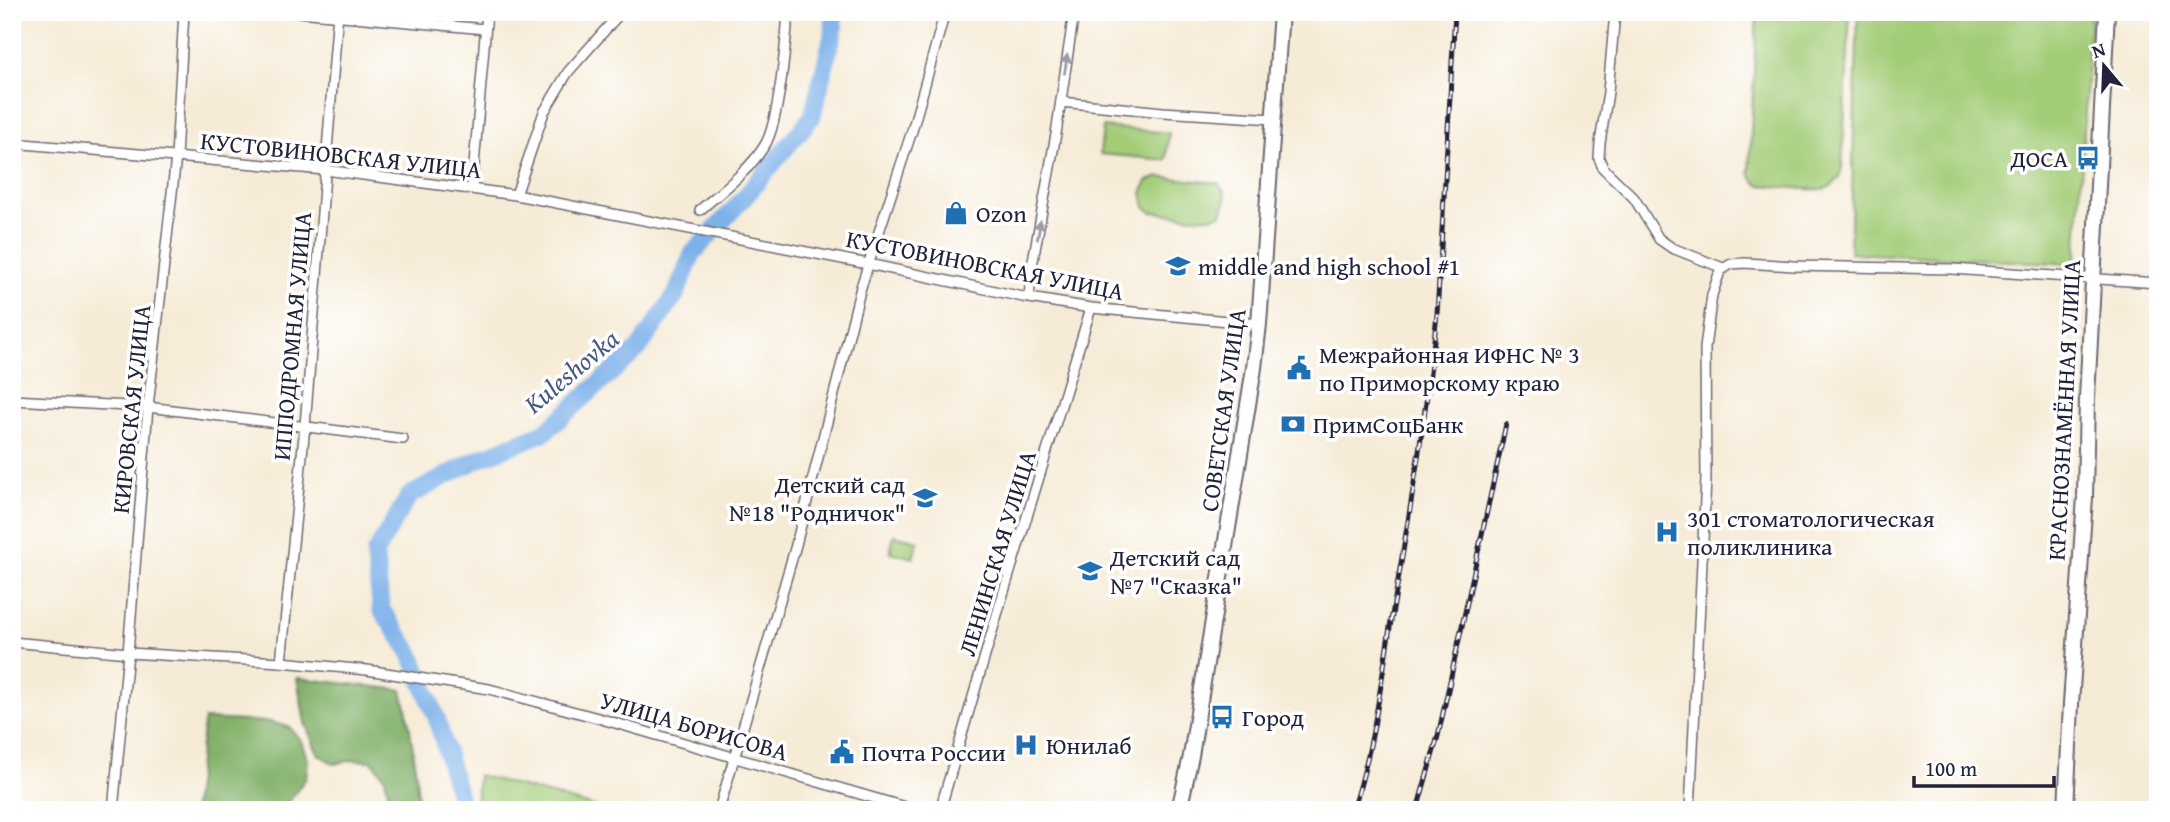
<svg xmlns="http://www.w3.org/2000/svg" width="2170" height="822" font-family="'Gentium Book Plus',serif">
  <rect width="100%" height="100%" fill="#fff"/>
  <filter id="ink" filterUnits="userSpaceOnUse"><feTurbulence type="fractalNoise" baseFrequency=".0143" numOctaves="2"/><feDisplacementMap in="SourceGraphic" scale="14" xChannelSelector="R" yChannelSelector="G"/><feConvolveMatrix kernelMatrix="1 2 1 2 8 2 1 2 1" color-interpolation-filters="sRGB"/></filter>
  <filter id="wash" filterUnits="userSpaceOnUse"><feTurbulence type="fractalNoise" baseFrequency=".00686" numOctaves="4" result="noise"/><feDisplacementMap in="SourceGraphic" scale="28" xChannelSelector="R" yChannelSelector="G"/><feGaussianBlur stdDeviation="1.57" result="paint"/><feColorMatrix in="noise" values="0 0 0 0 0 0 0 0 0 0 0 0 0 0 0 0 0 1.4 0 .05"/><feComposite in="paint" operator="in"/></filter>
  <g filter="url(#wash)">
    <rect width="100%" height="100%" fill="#f6ebd6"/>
    <!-- green -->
    <g fill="#a3cc77" stroke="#627759" stroke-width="2">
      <path d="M1757 12H1850L1842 167C1840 181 1833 188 1819 190L1759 185 1754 181 1749 173Z"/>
      <polygon points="1858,12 2091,12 2076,264 1850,253"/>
      <polygon points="1103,127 1169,133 1166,160 1100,154"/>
      <path d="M1159 177 1218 183 1225 193C1226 201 1226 208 1220 214 1209 222 1166 213 1152 212L1145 207 1142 193 1147 181Z"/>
      <polygon points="894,535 918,541 913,558 890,552"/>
      <polygon points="478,775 607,810 476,810"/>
    </g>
    <!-- forest -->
    <g fill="#82b068" stroke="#526952" stroke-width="2">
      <path d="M297 678 402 690C412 730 416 769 419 810H390L391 806 385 778 372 761 352 760 334 764 318 754 305 723Z"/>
      <polygon points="204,719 270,722 289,727 300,739 308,760 306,778 290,800 289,810 193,810"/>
    </g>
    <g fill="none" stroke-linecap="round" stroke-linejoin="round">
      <!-- river -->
      <polyline stroke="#7db1ea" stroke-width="18" points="458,810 459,798 437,719 411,653 381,609 375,553 409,496 476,460 545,432 639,348 676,294 693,253 743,199 812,117 834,30 833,12"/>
    </g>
  </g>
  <g filter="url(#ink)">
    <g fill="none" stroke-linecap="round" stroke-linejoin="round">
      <!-- minor casing -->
      <g stroke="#6c6871" stroke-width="12">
        <g id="minor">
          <polyline points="299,12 485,29"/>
          <polyline points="1615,12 1608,92 1600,143 1599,158 1603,168 1634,198 1659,239 1672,248 1723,268"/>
          <polyline points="1061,102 1163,112 1274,119"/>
          <polyline points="12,143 325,170 516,195 868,264 1023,297 1091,308 1259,324"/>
          <polyline points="472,189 487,12"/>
          <polyline points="516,195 544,112 568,72 621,12"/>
          <path d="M700 210C723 190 749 171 765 145 779 122 786 42 788 12"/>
          <polyline points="1029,297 1032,266 1056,134 1074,12"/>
          <polyline points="12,400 148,407 403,439"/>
          <polyline points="12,642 128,653 281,662 367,670 489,689 598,718 915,810"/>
          <polyline points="281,662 305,426 338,12"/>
          <polyline points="113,810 128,653 148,407 176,157 184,12"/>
          <polyline points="719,810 796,545 861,287 912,131 945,12"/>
          <polyline points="940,810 1001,601 1091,308"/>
          <polyline points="1690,810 1706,479 1705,348 1712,295 1720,271 1731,264 1745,263 1794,266 1952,269 2158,283"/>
        </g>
      </g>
      <!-- primary casing -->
      <g stroke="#6c6871" stroke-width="18">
        <g id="primary">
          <polyline points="1179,810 1191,756 1254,368 1259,324 1281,12"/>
          <polyline points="2066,810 2071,704 2085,497 2087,398 2107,12"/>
        </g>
      </g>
      <!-- minor -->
      <use href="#minor" stroke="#fff" stroke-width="9"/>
      <!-- primary -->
      <use href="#primary" stroke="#fff" stroke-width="14"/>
      <!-- rail casing -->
      <g stroke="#22223b" stroke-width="5">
        <g id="rail">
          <path d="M1353 810C1373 749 1381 684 1391 621 1409 519 1426 417 1437 314L1455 12"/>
          <polyline points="1417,810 1438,736 1506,424"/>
        </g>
      </g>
      <!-- rail -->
      <use href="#rail" stroke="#fff" stroke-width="2.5" stroke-dasharray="8" stroke-linecap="butt"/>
    </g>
    <!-- one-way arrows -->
    <defs><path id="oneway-solid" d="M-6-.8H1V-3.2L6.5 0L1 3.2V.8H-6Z" transform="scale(1.75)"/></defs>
    <g fill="#9c9ca7">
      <use href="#oneway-solid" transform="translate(1066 64) rotate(-81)"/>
      <use href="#oneway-solid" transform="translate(1039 230) rotate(-80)"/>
    </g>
  </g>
  <!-- icons -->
  <defs>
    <g id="bus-bare" transform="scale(1.89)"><path d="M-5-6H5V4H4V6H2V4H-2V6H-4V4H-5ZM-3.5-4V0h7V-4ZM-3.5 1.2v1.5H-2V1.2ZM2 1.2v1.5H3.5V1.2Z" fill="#1f6fb2" stroke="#fff" stroke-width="2.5" paint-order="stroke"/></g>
    <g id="shop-bare" transform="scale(1.89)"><path d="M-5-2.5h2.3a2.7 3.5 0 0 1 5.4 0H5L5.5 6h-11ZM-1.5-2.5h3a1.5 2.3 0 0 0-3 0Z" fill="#1f6fb2" stroke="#fff" stroke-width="2.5" paint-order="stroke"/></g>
    <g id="school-bare" transform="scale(1.89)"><path d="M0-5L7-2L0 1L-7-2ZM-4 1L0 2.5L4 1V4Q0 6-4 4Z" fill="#1f6fb2" stroke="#fff" stroke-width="2.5" paint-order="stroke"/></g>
    <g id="civic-bare" transform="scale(1.89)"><path d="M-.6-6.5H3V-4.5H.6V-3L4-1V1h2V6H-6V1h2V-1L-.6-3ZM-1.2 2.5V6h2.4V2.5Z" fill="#1f6fb2" stroke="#fff" stroke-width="2.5" paint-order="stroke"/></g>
    <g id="bank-bare" transform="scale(1.89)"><path d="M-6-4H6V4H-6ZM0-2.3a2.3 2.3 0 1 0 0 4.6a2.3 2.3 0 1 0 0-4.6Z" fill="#1f6fb2" stroke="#fff" stroke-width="2.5" paint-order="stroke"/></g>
    <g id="hospital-bare" transform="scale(1.89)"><path d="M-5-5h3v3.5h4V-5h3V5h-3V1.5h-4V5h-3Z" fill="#1f6fb2" stroke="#fff" stroke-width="2.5" paint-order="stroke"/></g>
  </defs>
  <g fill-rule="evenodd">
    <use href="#bus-bare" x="2088" y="158"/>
    <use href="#shop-bare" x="956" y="213"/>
    <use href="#school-bare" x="1178" y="266"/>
    <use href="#civic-bare" x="1299" y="368"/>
    <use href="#bank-bare" x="1293" y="424"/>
    <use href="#school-bare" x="925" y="498"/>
    <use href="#hospital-bare" x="1667" y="532"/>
    <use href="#school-bare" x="1090" y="571"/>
    <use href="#bus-bare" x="1222" y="717"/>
    <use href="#hospital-bare" x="1026" y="745"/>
    <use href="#civic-bare" x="842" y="752"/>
  </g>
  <g text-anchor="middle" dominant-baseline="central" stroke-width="7" stroke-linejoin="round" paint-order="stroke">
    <!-- street labels -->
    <g font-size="24" fill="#22223b" stroke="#fff">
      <text transform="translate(341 155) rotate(6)">КУСТОВИНОВСКАЯ УЛИЦА</text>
      <text transform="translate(985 265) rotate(11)">КУСТОВИНОВСКАЯ УЛИЦА</text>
      <text transform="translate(292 336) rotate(-85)">ИППОДРОМНАЯ УЛИЦА</text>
      <text transform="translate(131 409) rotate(-84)">КИРОВСКАЯ УЛИЦА</text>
      <text transform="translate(1223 410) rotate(-82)">СОВЕТСКАЯ УЛИЦА</text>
      <text transform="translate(2064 410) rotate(-87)">КРАСНОЗНАМЁННАЯ УЛИЦА</text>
      <text transform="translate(997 553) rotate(-73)">ЛЕНИНСКАЯ УЛИЦА</text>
      <text transform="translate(694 726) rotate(16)">УЛИЦА БОРИСОВА</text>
    </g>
    <!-- poi labels -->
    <g font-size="24" fill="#22223b" stroke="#fff" text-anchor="start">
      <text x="2068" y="158" text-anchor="end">ДОСА</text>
      <text x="976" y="213">Ozon</text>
      <text x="1198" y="266">middle and high school #1</text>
      <text x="1319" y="354">Межрайонная ИФНС № 3<tspan x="1319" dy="28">по Приморскому краю</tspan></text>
      <text x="1313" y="424">ПримСоцБанк</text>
      <text x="905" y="484" text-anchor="end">Детский сад<tspan x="905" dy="28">№18 "Родничок"</tspan></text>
      <text x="1687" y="518">301 стоматологическая<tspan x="1687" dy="28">поликлиника</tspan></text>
      <text x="1110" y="557">Детский сад<tspan x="1110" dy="28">№7 "Сказка"</tspan></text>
      <text x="1242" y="717">Город</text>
      <text x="1046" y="745">Юнилаб</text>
      <text x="862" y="752">Почта России</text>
    </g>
    <!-- water labels -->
    <g font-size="26" font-style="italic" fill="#465b81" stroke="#fff">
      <text transform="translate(571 371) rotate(-40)">Kuleshovka</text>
    </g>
  </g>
  <!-- margin -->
  <rect width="2170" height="822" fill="none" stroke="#fff" stroke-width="42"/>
  <!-- north arrow -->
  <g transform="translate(2104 66) rotate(341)" stroke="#ffffff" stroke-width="5" paint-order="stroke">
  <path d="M0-5L12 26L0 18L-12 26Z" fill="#22223b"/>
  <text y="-10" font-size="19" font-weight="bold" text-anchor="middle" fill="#22223b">N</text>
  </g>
  <!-- scale -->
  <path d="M1914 776v10h140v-10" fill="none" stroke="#22223b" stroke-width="3.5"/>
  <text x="1925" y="776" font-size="21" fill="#22223b" stroke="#ffffff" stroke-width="5" paint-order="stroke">100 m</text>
</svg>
